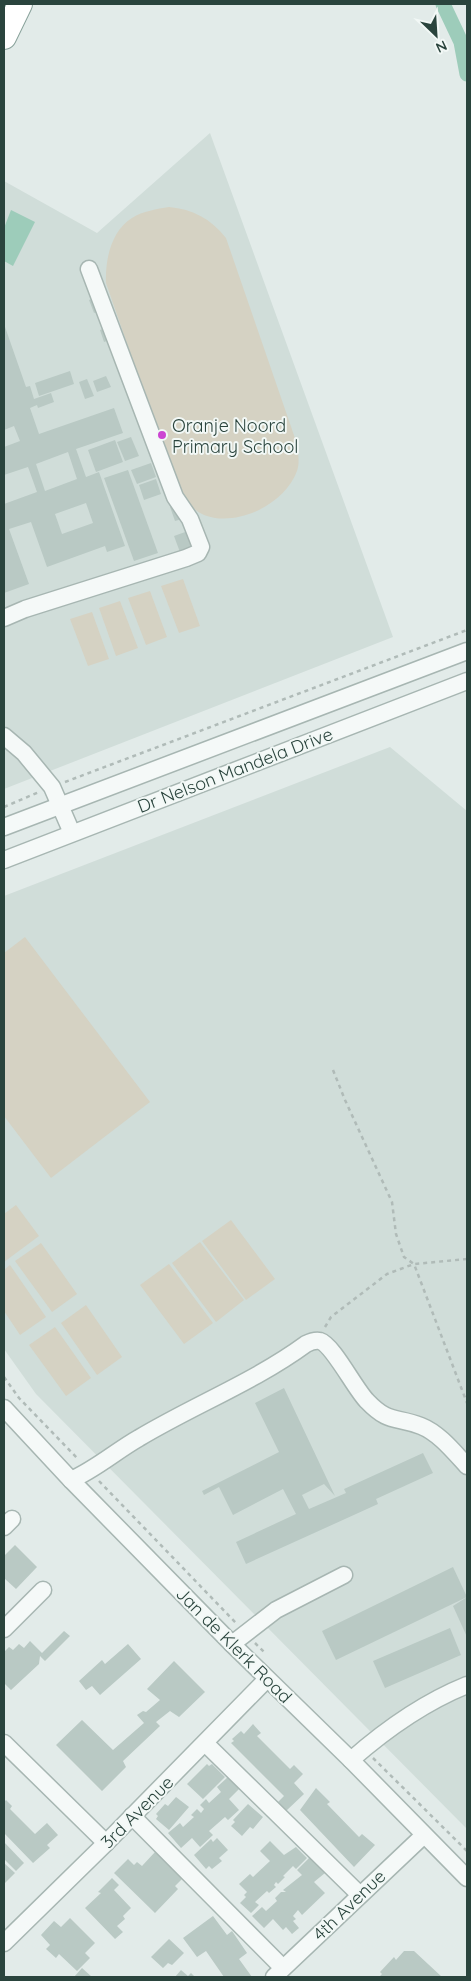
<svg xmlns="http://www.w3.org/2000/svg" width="471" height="1981" font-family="Quicksand,sans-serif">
  <rect width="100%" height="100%" fill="#e2ebe9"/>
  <!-- built -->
  <g fill="#d0ddd9">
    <polygon points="210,133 393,637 4,789 4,181 97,233"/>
    <polygon points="390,747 467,811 467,1829 36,1394 4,1349 4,896"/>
  </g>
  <!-- green -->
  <g fill="#d5d2c3">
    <path d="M169 207C193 209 211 219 226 238L297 444C298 453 300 462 297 471 285 504 237 528 204 515 192 510 184 498 177 488L106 283C105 260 111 231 132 218 143 211 157 209 169 207Z"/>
    <polygon points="183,579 200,626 179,633 161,586"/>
    <polygon points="150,591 167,637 146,645 128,598"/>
    <polygon points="120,601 138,648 116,656 99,608"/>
    <polygon points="92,612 109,659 88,666 70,619"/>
    <polygon points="25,937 150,1102 51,1178 4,1116 4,953"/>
    <polygon points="16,1205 39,1236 4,1262 4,1214"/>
    <polygon points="231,1220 275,1279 246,1300 202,1241"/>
    <polygon points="200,1242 244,1300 216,1322 172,1263"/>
    <polygon points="41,1243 77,1294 52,1312 15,1261"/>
    <polygon points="169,1264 213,1323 184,1344 140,1285"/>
    <polygon points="10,1265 46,1317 20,1335 4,1311 4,1270"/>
    <polygon points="86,1305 122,1357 97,1375 61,1323"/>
    <polygon points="55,1327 91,1378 66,1396 29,1345"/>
  </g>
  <!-- water -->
  <polygon fill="#9dccba" points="11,210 35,222 13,266 4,261 4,228"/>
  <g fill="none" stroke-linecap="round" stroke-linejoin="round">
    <!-- canal -->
    <polyline stroke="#9dccba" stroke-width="15" points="443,4 461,42 467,74"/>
  </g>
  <!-- building -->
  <g fill="#b9c9c4" fill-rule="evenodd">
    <polygon points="97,297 102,310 94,313 89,300"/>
    <path d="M4 324 26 387 30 386 34 399 51 393 54 402 38 408 37 405 30 408 39 434 114 408 123 433 76 449 86 477 99 472 125 546 107 552 105 546 47 567 31 522 9 529 29 584 4 593V504L37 492 28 467 4 475V447L20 441 14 426 4 430ZM68 452 77 479 45 491 36 464ZM86 503 93 523 62 534 55 514Z"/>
    <polygon points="108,327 113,339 104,342 100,330"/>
    <polygon points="70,371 74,384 39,396 35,383"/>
    <polygon points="106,376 111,387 97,392 93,381"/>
    <polygon points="87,379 94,396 85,399 79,382"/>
    <polygon points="131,437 139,456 125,461 117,442"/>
    <polygon points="115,440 123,462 96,472 88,450"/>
    <polygon points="151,463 156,477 137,484 131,470"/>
    <polygon points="128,470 158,553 134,561 104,478"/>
    <polygon points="156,479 161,494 144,500 139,485"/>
    <polygon points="178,505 182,519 175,521 170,507"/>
    <polygon points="188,531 194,550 181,555 174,536"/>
    <polygon points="284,1388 335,1496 324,1484 302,1495 309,1509 346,1493 344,1489 423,1453 433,1473 376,1499 378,1504 246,1564 236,1542 296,1514 283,1489 233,1515 219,1487 204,1495 202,1491 279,1452 255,1403"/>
    <polygon points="15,1545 37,1567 16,1589 4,1578 4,1556"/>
    <polygon points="453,1567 467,1597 336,1660 322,1631"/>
    <polygon points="467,1597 467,1637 453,1606"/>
    <polygon points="450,1628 461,1655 385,1688 373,1661"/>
    <polygon points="64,1631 70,1636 45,1661 40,1656 39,1664 11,1690 4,1683 4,1652 9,1647 13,1650 19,1644 24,1648 30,1641 42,1653"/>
    <polygon points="128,1644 141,1659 100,1695 92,1686 86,1690 79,1681 102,1660 105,1664"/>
    <polygon points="174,1661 205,1692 179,1717 170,1711 156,1722 160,1726 123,1761 126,1767 102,1791 56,1745 82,1720 113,1750 144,1723 137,1715 143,1711 146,1712 160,1700 147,1689"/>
    <polygon points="253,1724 261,1733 257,1736 290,1769 294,1765 303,1774 294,1783 304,1794 286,1811 278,1802 284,1796 231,1743 234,1741 232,1739 241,1731 244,1734"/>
    <polygon points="207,1764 209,1766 212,1764 225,1777 203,1799 187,1784"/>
    <polygon points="228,1777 239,1789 229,1799 239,1810 228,1820 225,1817 209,1831 213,1835 200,1847 192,1838 181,1848 168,1833 180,1823 183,1827 194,1817 191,1815 197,1809 201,1813 204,1809 200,1805 206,1799 209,1803 221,1792 217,1787"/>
    <polygon points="316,1788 330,1802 327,1804 359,1837 362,1834 375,1845 354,1867 300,1810"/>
    <polygon points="176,1797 189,1807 169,1830 156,1819 158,1816 156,1814 165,1804 168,1806"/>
    <polygon points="6,1800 12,1806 10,1809 35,1834 47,1823 58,1835 47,1845 50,1848 33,1863 4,1833 4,1802"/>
    <polygon points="248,1804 263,1817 253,1829 250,1827 242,1836 231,1826 235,1822 233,1820"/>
    <polygon points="217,1838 228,1850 219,1858 222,1861 212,1869 209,1866 206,1869 194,1855 211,1839 213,1842"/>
    <polygon points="270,1841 284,1855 296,1847 307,1858 296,1869 293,1866 283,1876 285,1877 278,1884 276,1882 274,1885 276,1887 269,1893 267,1891 255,1902 259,1905 251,1913 240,1903 246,1897 244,1895 247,1892 239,1884 250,1874 253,1877 270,1861 260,1851"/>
    <polygon points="4,1842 24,1863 16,1871 4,1859"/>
    <polygon points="155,1852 182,1879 175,1886 178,1889 155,1913 114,1873 128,1859 134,1865 137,1862 142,1866"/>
    <polygon points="310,1857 325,1873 314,1882 325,1893 302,1915 298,1910 293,1916 296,1919 293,1921 299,1928 292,1934 286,1927 283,1930 273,1919 264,1928 252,1916 262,1907 266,1911 277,1901 275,1898 281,1892 286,1892 283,1890 302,1875 297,1870"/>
    <polygon points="4,1863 15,1873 4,1884"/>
    <polygon points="112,1878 119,1885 114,1890 131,1908 123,1916 125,1919 117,1926 123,1932 115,1939 85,1908 101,1893 98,1892"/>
    <polygon points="213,1916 227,1935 232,1931 247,1953 239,1959 252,1977 224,1977 206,1951 197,1957 183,1938"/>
    <polygon points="70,1918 95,1943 85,1953 90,1958 77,1971 59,1954 56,1958 46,1949 50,1945 41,1935 54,1921 61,1927"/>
    <polygon points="169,1939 184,1953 172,1965 168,1963 163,1968 151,1957"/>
    <polygon points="404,1951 414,1951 442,1977 379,1977 382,1974 380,1972 394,1957 396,1960"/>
    <polygon points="82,1968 92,1977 74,1977"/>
    <polygon points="181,1970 188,1976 191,1973 195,1977 175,1977"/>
  </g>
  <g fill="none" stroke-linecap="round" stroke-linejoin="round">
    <!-- minor casing -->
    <g stroke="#a7b6b2" stroke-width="19">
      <g id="minor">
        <polyline points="4,618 25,609 186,558 198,553 201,547 190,519 175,497 89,269"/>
        <polyline points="4,736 24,753 52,787 72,833"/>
        <polyline points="4,827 467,651"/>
        <polyline points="4,860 467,681"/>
        <polyline points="4,1408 71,1480 232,1644 351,1760 467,1878"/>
        <path d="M71 1480C96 1469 116 1451 139 1438 194 1405 254 1382 306 1344 310 1342 315 1340 320 1341 333 1345 355 1389 367 1401 389 1424 395 1416 421 1426 439 1433 454 1452 467 1466"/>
        <polyline points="4,1527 12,1519"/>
        <polyline points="4,1629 43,1590"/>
        <polyline points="232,1644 276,1610 344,1575"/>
        <polyline points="4,1743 106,1843"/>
        <polyline points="205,1743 360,1895"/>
        <path d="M351 1760C385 1730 425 1702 467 1685"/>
        <polyline points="132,1816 283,1968"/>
        <polyline points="4,1943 106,1843 267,1679"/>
        <polyline points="274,1977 424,1835"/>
      </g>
    </g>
    <!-- highway casing -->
    <g stroke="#89a29b" stroke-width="26">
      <polyline id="highway" points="4,37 20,4"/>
    </g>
    <!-- path -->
    <g stroke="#b0bbb8" stroke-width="2.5" stroke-dasharray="4 4" stroke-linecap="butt">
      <polyline points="65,782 467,630"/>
      <polyline points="4,807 39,792"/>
      <polyline points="333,1070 345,1100 392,1202 396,1234 404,1257 414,1264"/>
      <polyline points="467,1259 414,1264 467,1403"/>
      <polyline points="325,1327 331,1317 387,1274 414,1264"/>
      <polyline points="4,1377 19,1398 78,1459"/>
      <polyline points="99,1481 236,1623"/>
      <polyline points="255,1643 264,1652"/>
      <polyline points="373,1758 467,1851"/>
    </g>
    <!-- minor -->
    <use href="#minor" stroke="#f5f9f8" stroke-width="16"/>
    <!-- highway -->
    <use href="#highway" stroke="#fff" stroke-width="24"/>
  </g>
  <!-- markers -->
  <circle fill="#cc45d2" stroke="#f2f8f6" stroke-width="2" cx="162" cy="435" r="5"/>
  <g text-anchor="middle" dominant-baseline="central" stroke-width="4" stroke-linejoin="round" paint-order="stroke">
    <!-- poi labels -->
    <g font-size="18" fill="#2a443d" stroke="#f2f8f6" text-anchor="start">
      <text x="172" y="425">Oranje Noord<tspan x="172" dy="21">Primary School</tspan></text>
    </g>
    <!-- street labels -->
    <g font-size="18" fill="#2a443d" stroke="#f2f8f6">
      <text transform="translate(235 770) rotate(-21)">Dr Nelson Mandela Drive</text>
      <text transform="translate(234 1645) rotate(45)">Jan de Klerk Road</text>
      <text transform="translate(137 1812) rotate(-45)">3rd Avenue</text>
      <text transform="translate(349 1905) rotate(-44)">4th Avenue</text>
    </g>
  </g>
  <!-- border -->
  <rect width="471" height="1981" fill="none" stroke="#2a443d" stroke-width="10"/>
  <!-- north arrow -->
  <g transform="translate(436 35) rotate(155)" stroke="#f2f8f6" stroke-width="4" paint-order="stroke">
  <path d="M0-4L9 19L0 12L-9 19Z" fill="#2a443d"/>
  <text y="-8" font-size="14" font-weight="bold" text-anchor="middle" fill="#2a443d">N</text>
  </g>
</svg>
